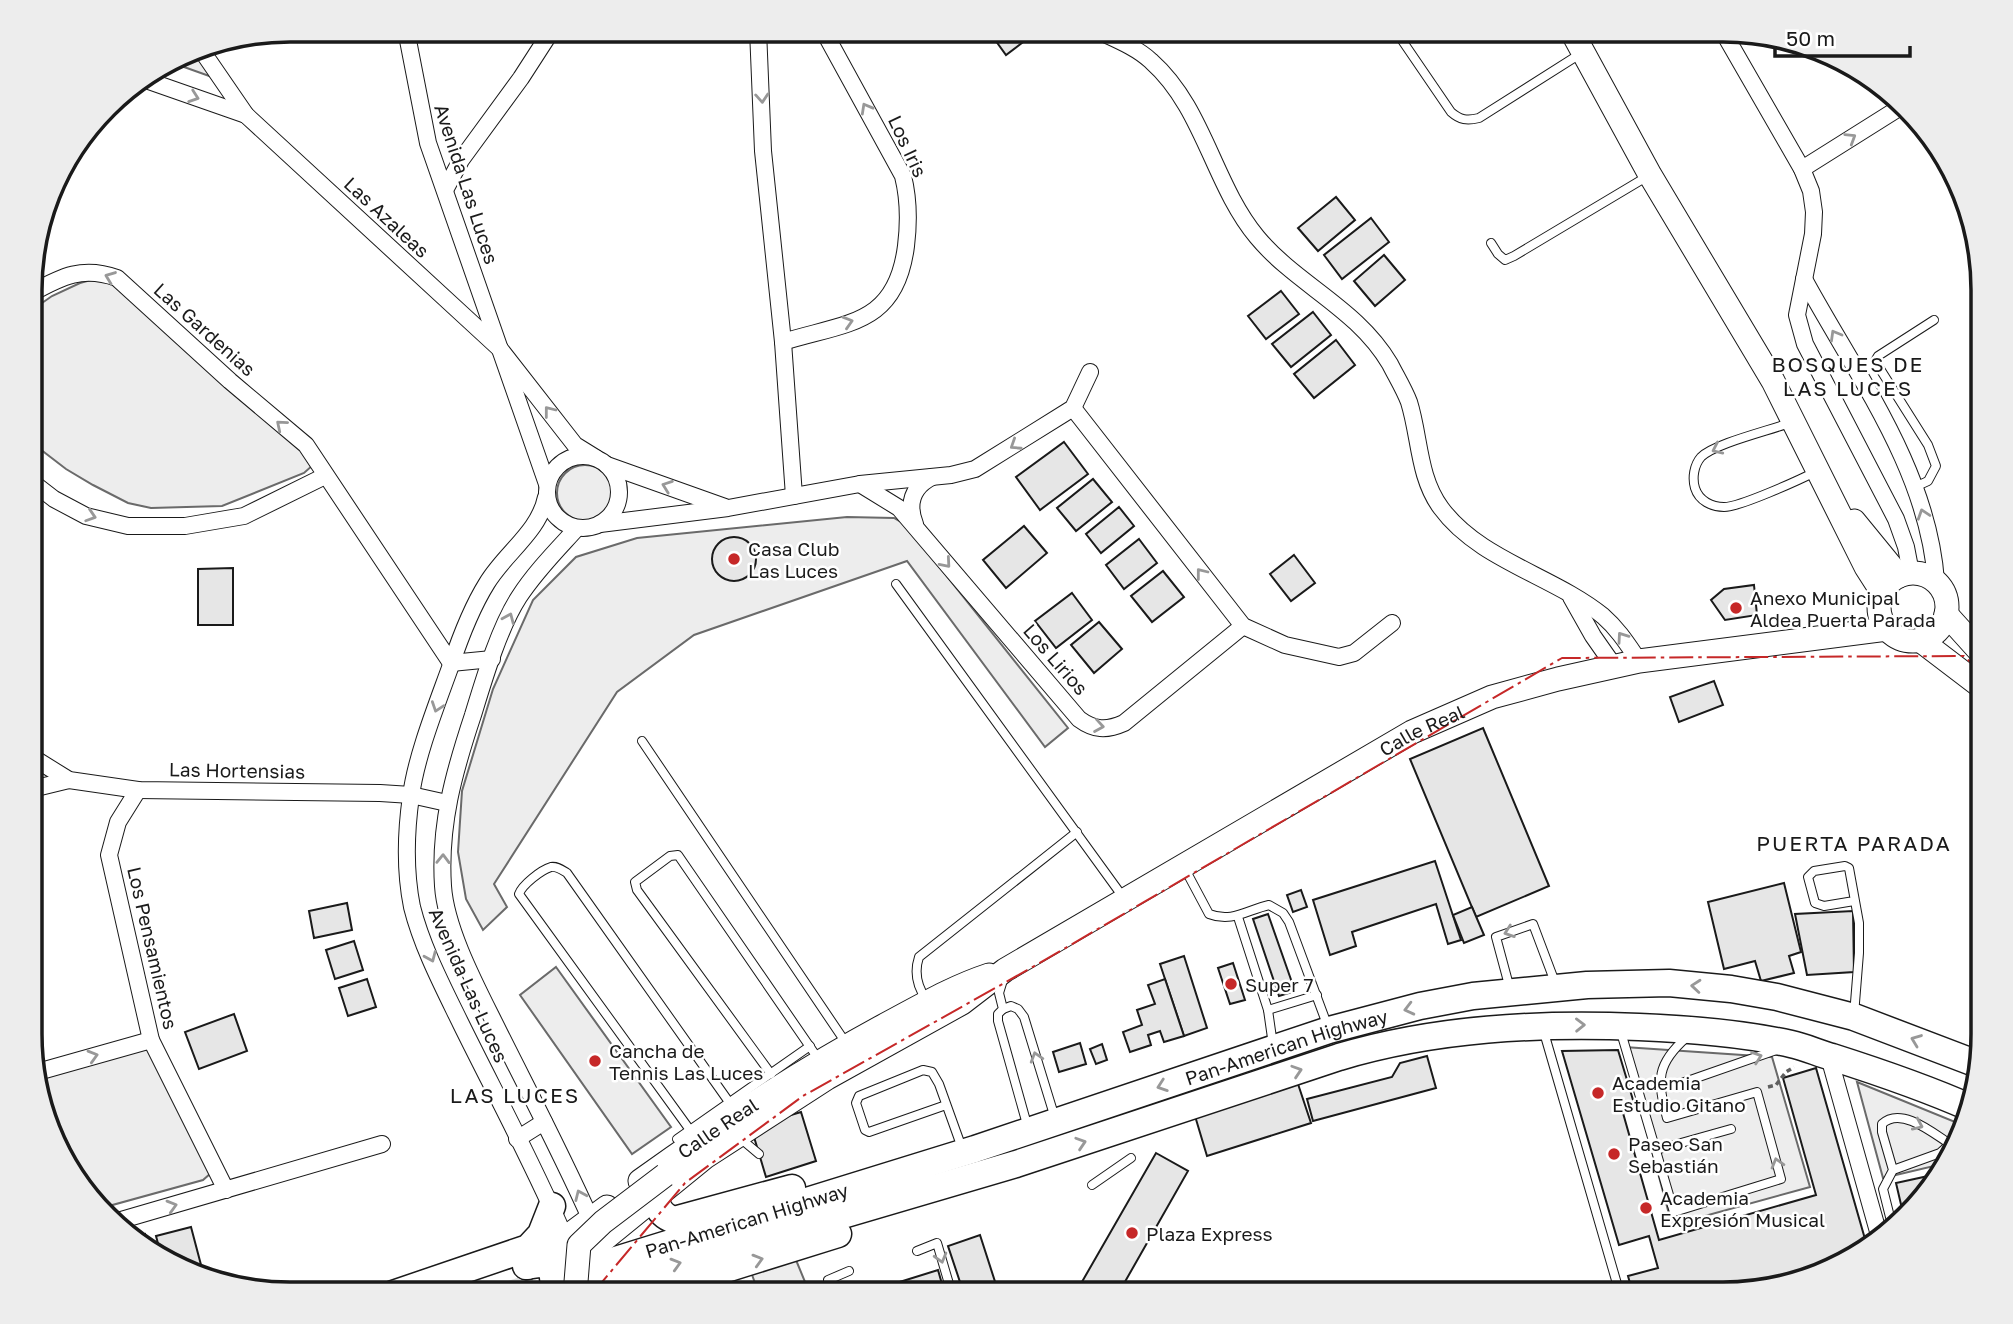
<svg xmlns="http://www.w3.org/2000/svg" width="2013" height="1324" font-family="'Golos Text',sans-serif">
  <rect width="100%" height="100%" fill="#fff"/>
  <!-- built -->
  <g fill="#ededed" stroke="#6a6a6a" stroke-width="2">
    <polygon points="193,49 212,77 170,62"/>
    <polygon points="98,278 110,281 306,448 313,465 304,473 222,506 151,508 128,503 93,485 66,469 40,449 32,441 32,310 52,296 80,283"/>
    <circle cx="585" cy="493" r="28"/>
    <polygon points="847,517 894,518 906,525 1068,728 1045,747 907,561 694,635 617,692 494,884 507,907 483,930 466,899 458,852 462,791 493,689 533,600 576,557 637,538"/>
    <polygon points="556,967 671,1127 632,1154 520,995"/>
    <polygon points="146,1045 211,1173 203,1180 105,1207 65,1164 35,1076"/>
    <polygon points="1624,1047 1772,1057 1810,1187 1672,1225"/>
    <polygon points="1857,1082 1965,1126 1947,1163 1883,1178"/>
    <polygon points="796,1260 810,1294 759,1294 751,1272"/>
  </g>
  <!-- building -->
  <g fill="#e6e6e6" stroke="#1a1a1a" stroke-width="2">
    <polygon points="988,30 1032,30 1035,33 1006,55"/>
    <polygon points="1336,197 1355,220 1318,251 1298,228"/>
    <polygon points="1371,218 1389,242 1342,279 1324,255"/>
    <polygon points="1384,255 1405,280 1375,306 1354,281"/>
    <polygon points="1281,291 1299,314 1266,339 1248,316"/>
    <polygon points="1313,312 1331,335 1291,367 1272,344"/>
    <polygon points="1336,340 1355,365 1314,398 1294,374"/>
    <polygon points="1064,442 1088,474 1040,510 1016,477"/>
    <polygon points="1093,479 1112,502 1076,531 1057,508"/>
    <polygon points="1119,507 1134,526 1101,553 1086,534"/>
    <polygon points="1024,526 1047,553 1006,588 983,560"/>
    <circle cx="734" cy="559" r="22"/>
    <polygon points="1139,539 1157,563 1124,589 1106,565"/>
    <polygon points="1294,555 1315,583 1291,601 1270,574"/>
    <polygon points="233,568 233,625 198,625 198,569"/>
    <polygon points="1163,571 1184,597 1152,622 1131,596"/>
    <polygon points="1754,585 1757,615 1725,620 1711,600 1724,589"/>
    <polygon points="1072,593 1092,620 1056,648 1035,621"/>
    <polygon points="1099,622 1122,649 1094,673 1071,645"/>
    <polygon points="1714,681 1723,705 1679,722 1670,697"/>
    <polygon points="1483,728 1549,886 1476,917 1410,759"/>
    <polygon points="1435,861 1461,940 1448,944 1436,904 1352,932 1356,946 1330,955 1313,900"/>
    <polygon points="1784,883 1801,952 1789,956 1794,973 1761,981 1755,961 1724,969 1708,902"/>
    <polygon points="1301,890 1307,907 1293,912 1287,895"/>
    <polygon points="347,903 352,930 314,938 309,911"/>
    <polygon points="1472,907 1484,935 1464,943 1453,915"/>
    <polygon points="1853,911 1854,972 1807,975 1795,914"/>
    <polygon points="1268,914 1295,991 1279,996 1253,919"/>
    <polygon points="354,941 363,970 335,979 326,950"/>
    <polygon points="1184,956 1207,1028 1184,1036 1160,964"/>
    <polygon points="1233,963 1245,1000 1230,1004 1218,968"/>
    <polygon points="367,979 376,1007 348,1016 339,988"/>
    <polygon points="1165,979 1184,1036 1164,1042 1160,1031 1148,1035 1151,1045 1130,1052 1123,1032 1142,1025 1137,1010 1155,1004 1148,985"/>
    <polygon points="234,1014 247,1051 199,1069 185,1032"/>
    <polygon points="1080,1043 1086,1064 1059,1072 1053,1052"/>
    <polygon points="1102,1044 1107,1060 1096,1064 1090,1049"/>
    <polygon points="1618,1050 1636,1110 1623,1113 1659,1240 1816,1195 1783,1078 1816,1068 1867,1246 1853,1260 1740,1294 1633,1294 1628,1276 1658,1268 1649,1236 1619,1245 1562,1051"/>
    <polygon points="1427,1056 1436,1088 1313,1121 1307,1099 1392,1077 1400,1063"/>
    <polygon points="1298,1084 1311,1123 1207,1156 1195,1116"/>
    <polygon points="801,1112 816,1161 766,1177 751,1127"/>
    <polygon points="1156,1153 1188,1171 1118,1294 1075,1294"/>
    <polygon points="1942,1173 1939,1179 1903,1213 1896,1183"/>
    <polygon points="191,1227 205,1280 162,1259 156,1236"/>
    <polygon points="145,1234 149,1252 132,1237"/>
    <polygon points="980,1235 999,1294 964,1294 948,1246"/>
    <polygon points="938,1270 944,1291 939,1294 861,1294"/>
  </g>
  <g fill="none" stroke-linecap="round" stroke-linejoin="round">
    <!-- trunk-tunnel -->
    <polyline stroke="#ddd" stroke-width="26" stroke-dasharray="26 13" stroke-linecap="butt" points="510,1294 574,1273"/>
    <!-- service casing -->
    <g stroke="#1a1a1a" stroke-width="10">
      <g id="service">
        <path d="M1395 30 1451 112C1460 120 1467 121 1479 118L1580 54"/>
        <polyline points="1318,36 1325,30"/>
        <polyline points="1491,243 1498,254 1505,260 1514,256 1648,176"/>
        <path d="M1792 422C1772 430 1715 443 1701 457 1694 465 1692 478 1695 488 1699 501 1712 507 1724 507 1740 507 1799 480 1815 472"/>
        <polyline points="1915,487 1928,481 1936,466 1928,445 1875,361 1878,356 1934,320"/>
        <polyline points="896,584 1123,897"/>
        <polyline points="642,741 846,1043"/>
        <path d="M1185 869 1209 914C1232 923 1247 910 1269 905L1283 913 1289 922 1328 1027"/>
        <polyline points="1854,901 1824,906 1815,903 1808,877 1814,871 1845,866 1849,868 1859,923 1859,953 1854,1015"/>
        <polyline points="1238,917 1268,1010 1273,1045"/>
        <polyline points="1003,980 999,993 1003,1009 998,1014 998,1021 1028,1128"/>
        <polyline points="1510,989 1496,937 1533,924 1556,985"/>
        <path d="M926 999C917 986 914 972 919 957L1077 832"/>
        <polyline points="1003,1009 1011,1006 1018,1009 1024,1017 1055,1118"/>
        <polyline points="1268,1010 1317,995"/>
        <polyline points="1543,1029 1620,1294"/>
        <path d="M1620 1029 1674 1212 1781 1179 1757 1092 1667 1118C1657 1080 1656 1064 1687 1037"/>
        <polyline points="771,1074 637,890 635,882 670,856 678,855 819,1060"/>
        <polyline points="1676,1085 1779,1049"/>
        <polyline points="946,1105 869,1132 865,1130 856,1103 859,1096 923,1070 932,1072 939,1084 962,1148"/>
        <path d="M690 1130 519 894C522 885 541 870 551 867 557 866 562 870 567 873L729 1102"/>
        <polyline points="740,1138 759,1154"/>
        <polyline points="677,1139 810,1046"/>
        <polyline points="1956,1146 1950,1144 1969,1111"/>
        <polyline points="1656,1150 1731,1129"/>
        <path d="M1893 1170 1882 1132V1124C1901 1106 1933 1133 1950 1144L1940 1153 1893 1170 1883 1189 1890 1217 1894 1221"/>
        <polyline points="1092,1185 1131,1158"/>
        <polyline points="917,1251 937,1243 952,1294"/>
        <polyline points="831,1294 828,1280 849,1271"/>
      </g>
    </g>
    <!-- minor casing -->
    <g stroke="#1a1a1a" stroke-width="18">
      <g id="minor">
        <polyline points="406,30 428,143 547,484"/>
        <polyline points="758,30 763,151 783,342 794,496"/>
        <path d="M1096 30C1115 39 1136 47 1151 61 1204 108 1213 184 1257 237 1297 285 1357 308 1390 364 1396 376 1404 389 1409 402 1420 437 1418 477 1441 508 1479 560 1554 576 1603 616 1618 629 1628 645 1639 661"/>
        <polyline points="1722,30 1802,169 1811,191 1814,212 1813,234 1797,315 1805,344 1896,519 1906,547 1911,573"/>
        <polyline points="200,48 246,115 500,349 575,445 596,458"/>
        <polyline points="143,79 246,115"/>
        <polyline points="1802,169 1899,108"/>
        <polyline points="445,190 461,160 521,78 552,30"/>
        <path d="M1804 279C1856 375 1928 469 1936 581"/>
        <path d="M32 293C62 276 83 266 117 278L230 381 306 445 451 663 492 659"/>
        <path d="M783 342C848 322 896 325 906 246 909 222 909 200 903 176L823 30"/>
        <polyline points="1073,408 1243,626 1285,645 1339,657 1354,653 1392,623"/>
        <circle cx="583" cy="492" r="36"/>
        <polyline points="607,465 725,507"/>
        <polyline points="32,482 54,499 86,516 128,526 185,526 244,516 325,476"/>
        <path d="M860 484 899 508 1079 719C1094 730 1106 731 1124 723L1243 626"/>
        <path d="M546 497C539 532 505 553 487 583 472 607 460 638 451 665 437 704 416 756 411 796 406 831 405 872 412 907 422 947 443 987 461 1024 496 1095 534 1165 565 1238"/>
        <polyline points="600,524 728,508 860,484 951,475 975,469 1073,408 1090,372"/>
        <path d="M915 524C907 504 912 487 932 477"/>
        <path d="M577 528C557 550 535 572 519 597 499 628 484 679 473 715 454 772 439 825 443 886 446 932 480 993 500 1034 531 1096 563 1157 591 1220"/>
        <polyline points="1571,597 1593,636 1614,666"/>
        <polyline points="32,757 69,780 138,790 380,793 411,795 447,803"/>
        <polyline points="32,789 69,780"/>
        <polyline points="138,790 118,822 109,855 151,1040 226,1190"/>
        <polyline points="1829,1057 1879,1235"/>
        <polyline points="34,1073 151,1040"/>
        <polyline points="517,1139 544,1122"/>
        <polyline points="118,1221 382,1144"/>
      </g>
    </g>
    <!-- secondary casing -->
    <g stroke="#1a1a1a" stroke-width="25">
      <g id="secondary">
        <polyline points="1571,30 1650,175 1773,381 1866,567 1882,592"/>
        <polyline points="1854,521 1899,576"/>
        <circle cx="1913" cy="607" r="34"/>
        <polyline points="1946,614 1983,655"/>
        <polyline points="1920,640 1983,688"/>
        <path id="s1" d="M640 1181C718 1125 798 1072 883 1026 919 1007 950 988 989 975"/>
        <polyline points="562,1294 565,1238 607,1207"/>
        <path id="s2" d="M588 1294 592 1249 705 1157 827 1078 962 1003 1005 970 1412 732 1492 697 1558 679 1639 661 1887 629"/>
      </g>
    </g>
    <!-- trunk casing -->
    <g stroke="#1a1a1a" stroke-width="29">
      <g id="trunk">
        <path d="M658 1195 656 1202C659 1211 664 1217 674 1220L792 1188"/>
        <path id="s3" d="M606 1263 975 1149 1329 1030 1420 1006 1473 996 1587 985 1669 983 1731 989 1777 997 1854 1017 1980 1065"/>
        <polyline points="526,1266 540,1264 549,1266 552,1269 555,1294"/>
        <polyline points="527,1266 565,1238"/>
        <path d="M611 1283 1016 1164 1339 1057C1436 1028 1538 1023 1639 1027 1690 1029 1741 1033 1791 1044 1805 1047 1818 1053 1832 1057 1879 1072 1926 1088 1971 1108"/>
        <polyline points="393,1294 528,1248 541,1234 552,1206"/>
        <polyline points="646,1294 838,1234"/>
      </g>
    </g>
    <!-- path -->
    <polyline stroke="#5f5f5f" stroke-width="3.5" stroke-dasharray="5 3.5" stroke-linecap="butt" points="1768,1087 1776,1085 1786,1072 1794,1067"/>
    <!-- service -->
    <use href="#service" stroke="#fff" stroke-width="8"/>
    <!-- minor -->
    <use href="#minor" stroke="#fff" stroke-width="16"/>
    <!-- secondary -->
    <use href="#secondary" stroke="#fff" stroke-width="23"/>
    <!-- trunk -->
    <use href="#trunk" stroke="#fff" stroke-width="26"/>
    <!-- secondary-bridge casing -->
    <g stroke="#1a1a1a" stroke-width="25" stroke-linecap="butt">
      <polyline id="secondary-bridge" points="575,1294 579,1245 603,1222 665,1175"/>
    </g>
    <!-- secondary-bridge -->
    <use href="#secondary-bridge" stroke="#fff" stroke-width="23"/>
    <!-- power -->
    <polyline stroke="#c62828" stroke-width="2" stroke-dasharray="24 5 3.5 5" stroke-linecap="butt" points="592,1294 685,1183 803,1096 1038,964 1562,658 1964,656 1983,674"/>
  </g>
  <!-- one-way arrows -->
  <defs><path id="oneway-chevron" d="M-2-3.5L2.5 0L-2 3.5" fill="none" stroke-width="1.6" stroke-linecap="round" stroke-linejoin="round" transform="scale(1.75)"/></defs>
  <g stroke="#989898">
    <use href="#oneway-chevron" transform="translate(194 97) rotate(19)"/>
    <use href="#oneway-chevron" transform="translate(762 98) rotate(86)"/>
    <use href="#oneway-chevron" transform="translate(866 108) rotate(-119)"/>
    <use href="#oneway-chevron" transform="translate(1851 138) rotate(-32)"/>
    <use href="#oneway-chevron" transform="translate(110 277) rotate(-159)"/>
    <use href="#oneway-chevron" transform="translate(848 322) rotate(-17)"/>
    <use href="#oneway-chevron" transform="translate(1835 335) rotate(-120)"/>
    <use href="#oneway-chevron" transform="translate(549 411) rotate(-128)"/>
    <use href="#oneway-chevron" transform="translate(281 425) rotate(-140)"/>
    <use href="#oneway-chevron" transform="translate(1015 445) rotate(147)"/>
    <use href="#oneway-chevron" transform="translate(1717 449) rotate(155)"/>
    <use href="#oneway-chevron" transform="translate(667 486) rotate(-160)"/>
    <use href="#oneway-chevron" transform="translate(1923 514) rotate(-108)"/>
    <use href="#oneway-chevron" transform="translate(91 516) rotate(18)"/>
    <use href="#oneway-chevron" transform="translate(946 563) rotate(49)"/>
    <use href="#oneway-chevron" transform="translate(1201 573) rotate(-128)"/>
    <use href="#oneway-chevron" transform="translate(509 618) rotate(-67)"/>
    <use href="#oneway-chevron" transform="translate(1622 637) rotate(-125)"/>
    <use href="#oneway-chevron" transform="translate(437 707) rotate(109)"/>
    <use href="#oneway-chevron" transform="translate(1099 726) rotate(9)"/>
    <use href="#oneway-chevron" transform="translate(443 859) rotate(-89)"/>
    <use href="#oneway-chevron" transform="translate(1509 932) rotate(161)"/>
    <use href="#oneway-chevron" transform="translate(431 957) rotate(67)"/>
    <use href="#oneway-chevron" transform="translate(1696 986) rotate(-175)"/>
    <use href="#oneway-chevron" transform="translate(1409 1009) rotate(166)"/>
    <use href="#oneway-chevron" transform="translate(1580 1025) rotate(-1)"/>
    <use href="#oneway-chevron" transform="translate(1916 1040) rotate(-159)"/>
    <use href="#oneway-chevron" transform="translate(93 1056) rotate(-16)"/>
    <use href="#oneway-chevron" transform="translate(1036 1057) rotate(-107)"/>
    <use href="#oneway-chevron" transform="translate(1757 1057) rotate(-19)"/>
    <use href="#oneway-chevron" transform="translate(1297 1071) rotate(-18)"/>
    <use href="#oneway-chevron" transform="translate(1162 1086) rotate(161)"/>
    <use href="#oneway-chevron" transform="translate(1918 1125) rotate(24)"/>
    <use href="#oneway-chevron" transform="translate(1081 1143) rotate(-18)"/>
    <use href="#oneway-chevron" transform="translate(1777 1163) rotate(-106)"/>
    <use href="#oneway-chevron" transform="translate(580 1195) rotate(-114)"/>
    <use href="#oneway-chevron" transform="translate(172 1206) rotate(-16)"/>
    <use href="#oneway-chevron" transform="translate(941 1258) rotate(74)"/>
    <use href="#oneway-chevron" transform="translate(758 1260) rotate(-16)"/>
    <use href="#oneway-chevron" transform="translate(676 1264) rotate(-16)"/>
  </g>
  <!-- markers -->
  <g fill="#c62828" stroke="#fff" stroke-width="2.5">
    <circle cx="734" cy="559" r="7"/>
    <circle cx="1736" cy="608" r="7"/>
    <circle cx="1231" cy="984" r="7"/>
    <circle cx="595" cy="1061" r="7"/>
    <circle cx="1598" cy="1093" r="7"/>
    <circle cx="1614" cy="1154" r="7"/>
    <circle cx="1646" cy="1208" r="7"/>
    <circle cx="1132" cy="1233" r="7"/>
  </g>
  <g text-anchor="middle" dominant-baseline="central" stroke-width="5" stroke-linejoin="round" paint-order="stroke">
    <!-- street labels -->
    <g font-size="19" fill="#1a1a1a" stroke="#fff">
      <text transform="translate(908 146) rotate(65)">Los Iris</text>
      <text transform="translate(467 184) rotate(72)">Avenida Las Luces</text>
      <text transform="translate(387 217) rotate(43)">Las Azaleas</text>
      <text transform="translate(205 329) rotate(42)">Las Gardenias</text>
      <text transform="translate(1056 659) rotate(49)">Los Lirios</text>
      <text stroke="none"><textPath href="#s2" startOffset="1026">Calle Real</textPath></text>
      <text transform="translate(237 770) rotate(1)">Las Hortensias</text>
      <text transform="translate(153 948) rotate(77)">Los Pensamientos</text>
      <text transform="translate(469 985) rotate(66)">Avenida Las Luces</text>
      <text stroke="none"><textPath href="#s3" startOffset="714">Pan-American Highway</textPath></text>
      <text stroke="none"><textPath href="#s1" startOffset="94">Calle Real</textPath></text>
      <text stroke="none"><textPath href="#s3" startOffset="147">Pan-American Highway</textPath></text>
    </g>
    <!-- poi labels -->
    <g font-size="19" fill="#1a1a1a" stroke="#fff" text-anchor="start">
      <text x="748" y="548">Casa Club<tspan x="748" dy="22">Las Luces</tspan></text>
      <text x="1750" y="597">Anexo Municipal<tspan x="1750" dy="22">Aldea Puerta Parada</tspan></text>
      <text x="1245" y="984">Super 7</text>
      <text x="609" y="1050">Cancha de<tspan x="609" dy="22">Tennis Las Luces</tspan></text>
      <text x="1612" y="1082">Academia<tspan x="1612" dy="22">Estudio Gitano</tspan></text>
      <text x="1628" y="1143">Paseo San<tspan x="1628" dy="22">Sebastián</tspan></text>
      <text x="1660" y="1197">Academia<tspan x="1660" dy="22">Expresión Musical</tspan></text>
      <text x="1146" y="1233">Plaza Express</text>
    </g>
    <!-- neighbourhood labels -->
    <g font-size="21" letter-spacing="2" fill="#1a1a1a" stroke="#fff">
      <text x="1848" y="364">BOSQUES DE<tspan x="1848" dy="24">LAS LUCES</tspan></text>
      <text x="1854" y="843">PUERTA PARADA</text>
      <text x="515" y="1095">LAS LUCES</text>
    </g>
  </g>
  <!-- crop -->
  <path d="M0 0H2013V1324H0ZM290 42H1723A248 248 0 0 1 1971 290V1034A248 248 0 0 1 1723 1282H290A248 248 0 0 1 42 1034V290A248 248 0 0 1 290 42Z" fill="#ededed" fill-rule="evenodd"/>
  <path fill="none" stroke="#1a1a1a" stroke-width="3.5" d="M290 42H1723A248 248 0 0 1 1971 290V1034A248 248 0 0 1 1723 1282H290A248 248 0 0 1 42 1034V290A248 248 0 0 1 290 42Z"/>
  <!-- scale -->
  <path d="M1775 46v10h135v-10" fill="none" stroke="#1a1a1a" stroke-width="3.5"/>
  <text x="1786" y="46" font-size="21" fill="#1a1a1a" stroke="#ffffff" stroke-width="5" paint-order="stroke">50 m</text>
</svg>
